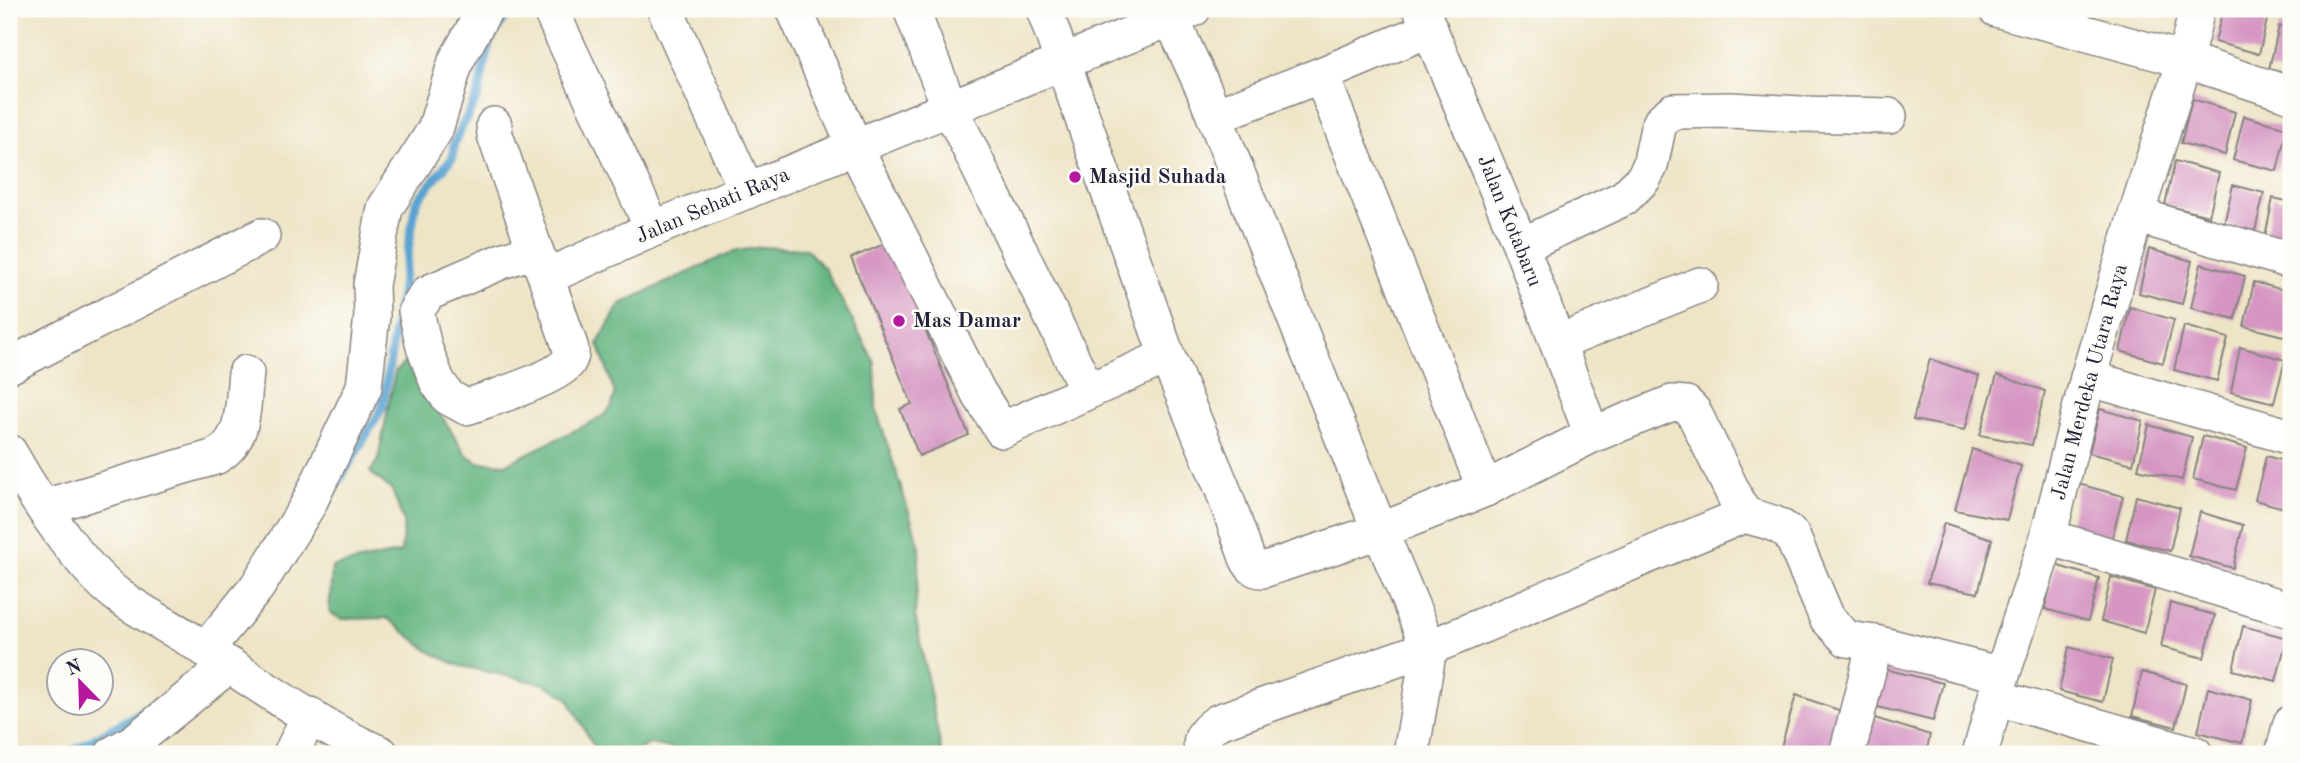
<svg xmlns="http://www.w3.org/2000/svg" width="2300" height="763" font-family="'Old Standard TT',serif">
  <rect width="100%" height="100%" fill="#fdfcf7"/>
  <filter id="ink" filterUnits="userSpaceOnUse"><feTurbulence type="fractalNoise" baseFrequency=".0143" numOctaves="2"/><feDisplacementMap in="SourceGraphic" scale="14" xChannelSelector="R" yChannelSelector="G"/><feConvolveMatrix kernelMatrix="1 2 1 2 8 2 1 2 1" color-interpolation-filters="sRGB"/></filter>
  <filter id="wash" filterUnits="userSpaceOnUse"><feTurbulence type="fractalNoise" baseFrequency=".00686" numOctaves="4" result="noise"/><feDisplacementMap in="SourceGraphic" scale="28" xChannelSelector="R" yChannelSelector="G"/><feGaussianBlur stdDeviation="1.57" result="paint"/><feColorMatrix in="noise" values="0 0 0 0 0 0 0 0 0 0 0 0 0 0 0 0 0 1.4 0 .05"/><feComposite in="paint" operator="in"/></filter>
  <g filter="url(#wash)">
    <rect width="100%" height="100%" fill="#eee5c7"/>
    <!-- forest -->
    <polygon fill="#66b682" stroke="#446c5e" stroke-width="2" points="761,247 806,249 825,269 875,363 876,409 920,547 915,615 942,754 684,754 676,749 650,744 629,754 606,754 593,745 567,697 544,684 457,665 430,652 387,618 341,619 329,612 332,567 401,552 404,523 392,490 370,472 378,460 395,372 406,361 466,454 477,462 506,464 600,418 611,408 615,394 598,343 620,304 732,252"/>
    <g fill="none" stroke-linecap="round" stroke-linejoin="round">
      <!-- stream -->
      <g stroke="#5aa3d1" stroke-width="9">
        <polyline points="332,493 382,408 416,202 453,157 454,143 478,95 489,42 510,9"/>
        <polyline points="68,754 157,703"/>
      </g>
    </g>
    <g id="blocks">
      <!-- building -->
      <g fill="#d596c2">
        <polygon points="2223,9 2262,9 2269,11 2259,54 2215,42"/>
        <polygon points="2279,26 2291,29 2291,75 2269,69"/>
        <polygon points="2192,99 2235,112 2225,155 2181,143"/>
        <polygon points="2244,116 2287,128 2277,171 2233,160"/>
        <polygon points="2175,161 2219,173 2209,216 2165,205"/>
        <polygon points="2233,185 2264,193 2255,231 2224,224"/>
        <polygon points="2273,198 2291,202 2291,243 2265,237"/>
        <polygon points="889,242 969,435 919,456 900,409 912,404 851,258"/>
        <polygon points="2149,249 2192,261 2182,304 2139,293"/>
        <polygon points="2201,264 2245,276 2235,319 2191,308"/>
        <polygon points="2254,282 2291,292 2291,322 2287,337 2244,326"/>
        <polygon points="2130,307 2174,320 2163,363 2120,351"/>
        <polygon points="2184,326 2228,338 2217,381 2174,370"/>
        <polygon points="2240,347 2285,360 2274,403 2231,392"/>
        <polygon points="1930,359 1979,376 1965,430 1913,420"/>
        <polygon points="1997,375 2045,391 2032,445 1980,435"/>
        <polygon points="2100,409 2143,421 2133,464 2089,453"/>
        <polygon points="2149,425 2192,437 2182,480 2138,469"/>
        <polygon points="2203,436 2247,448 2236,490 2193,479"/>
        <polygon points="1972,449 2021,466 2007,520 1955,510"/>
        <polygon points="2266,456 2291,463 2291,510 2255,500"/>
        <polygon points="2078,484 2123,496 2112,538 2069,527"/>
        <polygon points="2136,496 2180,508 2170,551 2126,540"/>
        <polygon points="2200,512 2243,525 2233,568 2189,556"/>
        <polygon points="1944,523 1992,539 1978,593 1927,583"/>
        <polygon points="2055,565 2099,578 2088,621 2045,609"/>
        <polygon points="2111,577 2155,590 2144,633 2101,621"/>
        <polygon points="2170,603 2215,615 2204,658 2161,647"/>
        <polygon points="2243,626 2287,638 2276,681 2233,670"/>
        <polygon points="2069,647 2113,659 2103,702 2059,691"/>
        <polygon points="1876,667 1943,683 1933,721 1866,704"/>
        <polygon points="2142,672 2186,684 2176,727 2132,716"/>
        <polygon points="2208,688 2252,700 2242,743 2198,732"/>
        <polygon points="1796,695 1844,712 1834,754 1779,754"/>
        <polygon points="1868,716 1930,735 1926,754 1861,754"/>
      </g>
    </g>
  </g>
  <g filter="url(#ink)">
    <use href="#blocks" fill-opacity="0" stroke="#888481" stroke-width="2"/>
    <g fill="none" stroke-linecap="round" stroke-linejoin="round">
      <!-- minor casing -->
      <g stroke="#888481" stroke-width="38">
        <g id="minor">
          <polyline points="550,9 653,229"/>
          <polyline points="665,9 747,191"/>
          <path d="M794 9 855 147 978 392 1002 430 1167 356 1223 490 1247 558C1251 566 1254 570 1263 570L1380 531 1485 489 1592 435 1672 403 1686 404 1693 411 1744 515"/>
          <polyline points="911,9 950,108 1088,391"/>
          <polyline points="1044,9 1167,356"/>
          <polyline points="1421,9 1521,246 1592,435"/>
          <polyline points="1996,9 2185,60 2291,95"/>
          <path d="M1171 18 1204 90 1380 531 1429 648 1218 722C1205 731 1197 739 1204 754"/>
          <polyline points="1321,75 1485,489"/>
          <polyline points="1215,116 1321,75 1430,29"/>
          <polyline points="494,125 495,135 535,250"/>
          <polyline points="2136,215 2291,261"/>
          <polyline points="1521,246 1624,198 1643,179 1650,166 1658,128 1662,120 1673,111 1730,110 1801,114 1889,116"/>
          <path d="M546 277 535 250 502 261 428 293 416 311 424 347 437 381 448 397 466 407C487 400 557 378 568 362 572 356 572 352 570 346L546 277 653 229 1193 9"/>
          <polyline points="1558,343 1700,285"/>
          <polyline points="9,366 262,236"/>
          <polyline points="2088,378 2291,437"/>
          <path d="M9 452C34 496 79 567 120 597 154 621 192 637 225 663"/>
          <path d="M44 507 215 457C247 440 242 405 246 373"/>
          <polyline points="2048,537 2291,610"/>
          <polyline points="207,648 257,587 308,505 364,387 372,316 371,285 385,208 435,130 456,61 485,9"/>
          <polyline points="1997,698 2195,754"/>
          <path d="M113 754 134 742 229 665C278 698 328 731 381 754"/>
          <polyline points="291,754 310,715"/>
          <path d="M1411 754 1429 648 1744 515C1761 520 1780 522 1792 536L1827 618 1847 639 1875 643 2002 675"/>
          <polyline points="1847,754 1875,643"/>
          <polyline points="1980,754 2002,675 2048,537 2088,378 2136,215 2185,60 2197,9"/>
          <polyline points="2283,754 2291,723"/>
        </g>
      </g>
      <!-- minor -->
      <use href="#minor" stroke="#fff" stroke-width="35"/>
    </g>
  </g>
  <!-- markers -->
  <g fill="#b5179e" stroke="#fdfcf7" stroke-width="2.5">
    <circle cx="1075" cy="177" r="7"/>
    <circle cx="899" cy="321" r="7"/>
  </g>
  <g text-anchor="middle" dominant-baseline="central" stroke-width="5" stroke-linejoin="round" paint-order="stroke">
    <!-- poi labels -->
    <g font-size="21" font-weight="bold" fill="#22223b" stroke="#fdfcf7" text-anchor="start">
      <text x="1089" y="177">Masjid Suhada</text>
      <text x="913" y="321">Mas Damar</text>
    </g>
    <!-- street labels -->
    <g font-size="21" fill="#22223b" stroke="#fdfcf7">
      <text transform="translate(713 206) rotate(-23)">Jalan Sehati Raya</text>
      <text transform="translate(1509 221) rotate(68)">Jalan Kotabaru</text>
      <text transform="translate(2090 382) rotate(-75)">Jalan Merdeka Utara Raya</text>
    </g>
  </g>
  <!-- margin -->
  <rect width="2300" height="763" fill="none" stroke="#fdfcf7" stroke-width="35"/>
  <!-- north arrow -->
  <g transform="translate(80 682) rotate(337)"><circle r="33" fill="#fdfcf7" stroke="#a5a5ac" stroke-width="2"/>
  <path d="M0-5L12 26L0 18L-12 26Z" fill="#b5179e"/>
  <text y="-10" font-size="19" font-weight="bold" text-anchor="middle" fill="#22223b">N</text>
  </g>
</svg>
